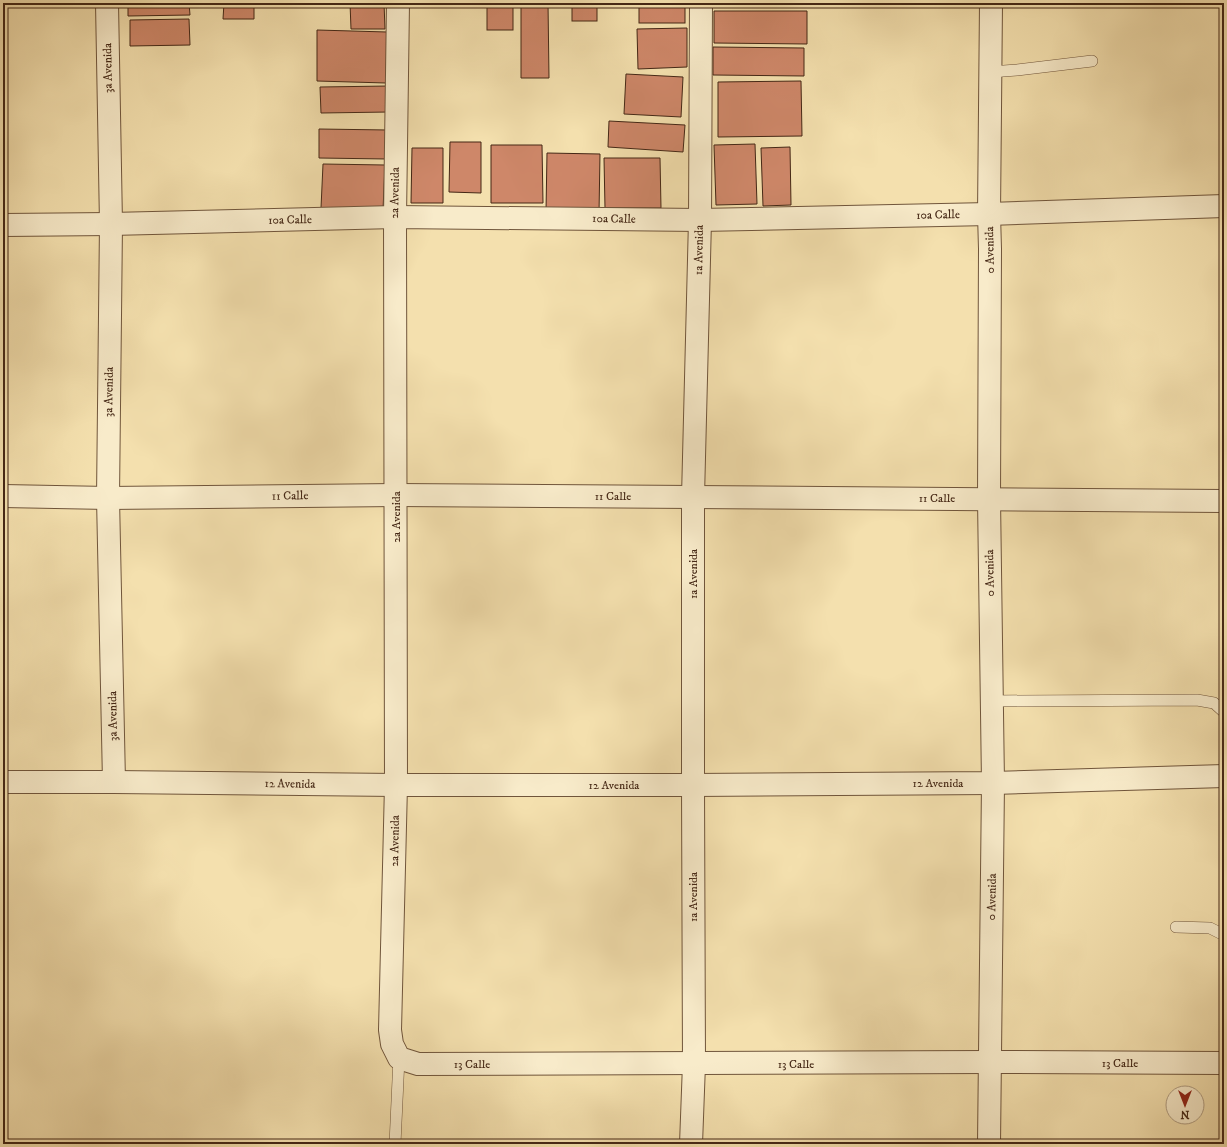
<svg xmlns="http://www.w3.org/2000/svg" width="1227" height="1147" font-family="'IM FELL DW Pica',serif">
  <rect width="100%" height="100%" fill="#f4e0ae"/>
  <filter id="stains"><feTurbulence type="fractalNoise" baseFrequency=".005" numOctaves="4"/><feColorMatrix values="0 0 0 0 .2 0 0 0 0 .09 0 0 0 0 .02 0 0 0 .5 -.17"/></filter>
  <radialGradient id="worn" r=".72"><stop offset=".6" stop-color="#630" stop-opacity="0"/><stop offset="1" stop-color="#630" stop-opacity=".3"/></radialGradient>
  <!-- building -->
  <g fill="#ce8769" stroke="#442715">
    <polygon points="128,3 189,3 190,15 128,16"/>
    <polygon points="224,3 254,3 254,19 223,19"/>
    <polygon points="350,3 384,3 385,29 351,29"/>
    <rect x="487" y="3" width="26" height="27"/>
    <polygon points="521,3 548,3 549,78 521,78"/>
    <rect x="572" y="3" width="25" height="18"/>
    <polygon points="608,3 637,3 637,5 608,6"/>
    <rect x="639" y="3" width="46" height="20"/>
    <rect x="757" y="3" width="33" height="3"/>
    <polygon points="714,11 807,11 807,44 714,43"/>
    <polygon points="189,19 190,45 130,46 130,20"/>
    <polygon points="687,28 687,67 638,69 637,29"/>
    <polygon points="317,30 387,32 386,83 317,81"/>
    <polygon points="713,47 804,48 804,76 713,75"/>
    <polygon points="626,74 683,77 681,117 624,114"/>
    <polygon points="801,81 802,136 718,137 718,82"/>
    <polygon points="388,86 389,112 321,113 320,87"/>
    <polygon points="609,121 685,125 683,152 608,147"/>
    <polygon points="319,129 388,130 387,159 319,158"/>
    <polygon points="450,142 481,142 481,193 449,192"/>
    <polygon points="755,144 757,204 716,205 714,145"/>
    <polygon points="491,145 542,145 543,203 491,203"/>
    <polygon points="790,147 791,205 763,206 761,148"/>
    <polygon points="412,148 443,148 443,203 411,203"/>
    <polygon points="547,153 600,154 599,213 546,211"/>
    <polygon points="604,158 660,158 661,208 605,208"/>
    <polygon points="323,164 385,165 383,210 321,208"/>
  </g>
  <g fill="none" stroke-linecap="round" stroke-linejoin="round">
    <!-- service casing -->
    <g stroke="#70553b" stroke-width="12">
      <g id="service">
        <polyline points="990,72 1017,70 1092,61"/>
        <polyline points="992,701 1197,700 1214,703 1224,712"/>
        <polyline points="1176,927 1210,928 1224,935"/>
        <polyline points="395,1144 399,1058"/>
      </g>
    </g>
    <!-- minor casing -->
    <g stroke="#70553b" stroke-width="24">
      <g id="minor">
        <polyline points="107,3 111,224 108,498 114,782"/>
        <polyline points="398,3 395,217 396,785 390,1030 392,1044 399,1058 418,1064 990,1062 1224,1063"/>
        <polyline points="3,225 111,224 395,217 700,220 989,214 1224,206"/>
        <polyline points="3,496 108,498 396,495 693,497 1224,501"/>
        <polyline points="3,782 114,782 396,785 693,785 993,783 1224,776"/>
        <polyline points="691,1144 694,1064 693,785 693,497 700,220 701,3"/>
        <polyline points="989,1144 993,783 989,499 990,249 989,214 991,3"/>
      </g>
    </g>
    <!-- service -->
    <use href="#service" stroke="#f8ebca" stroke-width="11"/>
    <!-- minor -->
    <use href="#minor" stroke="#f8ebca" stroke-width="22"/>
  </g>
  <g text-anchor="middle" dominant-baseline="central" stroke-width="3.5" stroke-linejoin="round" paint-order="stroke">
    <!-- street labels -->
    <g font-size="12" fill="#442715" stroke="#f8ebca">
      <text transform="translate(108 68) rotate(-91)">3a Avenida</text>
      <text transform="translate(395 193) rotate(-89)">2a Avenida</text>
      <text transform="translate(938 215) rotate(-1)">10a Calle</text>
      <text transform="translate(614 219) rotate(1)">10a Calle</text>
      <text transform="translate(290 220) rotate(-1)">10a Calle</text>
      <text transform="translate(699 250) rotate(-89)">1a Avenida</text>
      <text transform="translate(990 250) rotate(-91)">0 Avenida</text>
      <text transform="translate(109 392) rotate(-89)">3a Avenida</text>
      <text transform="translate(290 496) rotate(-1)">11 Calle</text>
      <text x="613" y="496">11 Calle</text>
      <text x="937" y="498">11 Calle</text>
      <text transform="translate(396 517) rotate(-90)">2a Avenida</text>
      <text transform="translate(990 573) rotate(-91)">0 Avenida</text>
      <text transform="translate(693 574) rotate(-90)">1a Avenida</text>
      <text transform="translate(113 716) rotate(-91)">3a Avenida</text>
      <text x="938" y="783">12 Avenida</text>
      <text transform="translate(290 784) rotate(1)">12 Avenida</text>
      <text x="614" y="785">12 Avenida</text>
      <text transform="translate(395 841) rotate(-89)">2a Avenida</text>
      <text transform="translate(693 897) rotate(-90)">1a Avenida</text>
      <text transform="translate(992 897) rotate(-89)">0 Avenida</text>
      <text x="1120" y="1063">13 Calle</text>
      <text x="472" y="1064">13 Calle</text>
      <text x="796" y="1064">13 Calle</text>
    </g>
  </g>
  <!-- margin -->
  <rect width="1227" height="1147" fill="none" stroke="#f4e0ae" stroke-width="16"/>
  <rect x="4" y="4" width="1219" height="1139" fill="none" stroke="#442715" stroke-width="2"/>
  <rect x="8" y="8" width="1211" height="1131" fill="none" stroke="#442715"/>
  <!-- north arrow -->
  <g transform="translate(1185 1105) rotate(180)"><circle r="19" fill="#f8ebca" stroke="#b09d82"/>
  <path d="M0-3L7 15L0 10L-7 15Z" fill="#8f2418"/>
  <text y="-6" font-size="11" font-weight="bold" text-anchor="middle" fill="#442715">N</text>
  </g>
  <rect width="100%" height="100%" filter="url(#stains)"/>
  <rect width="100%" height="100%" fill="url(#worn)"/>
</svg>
